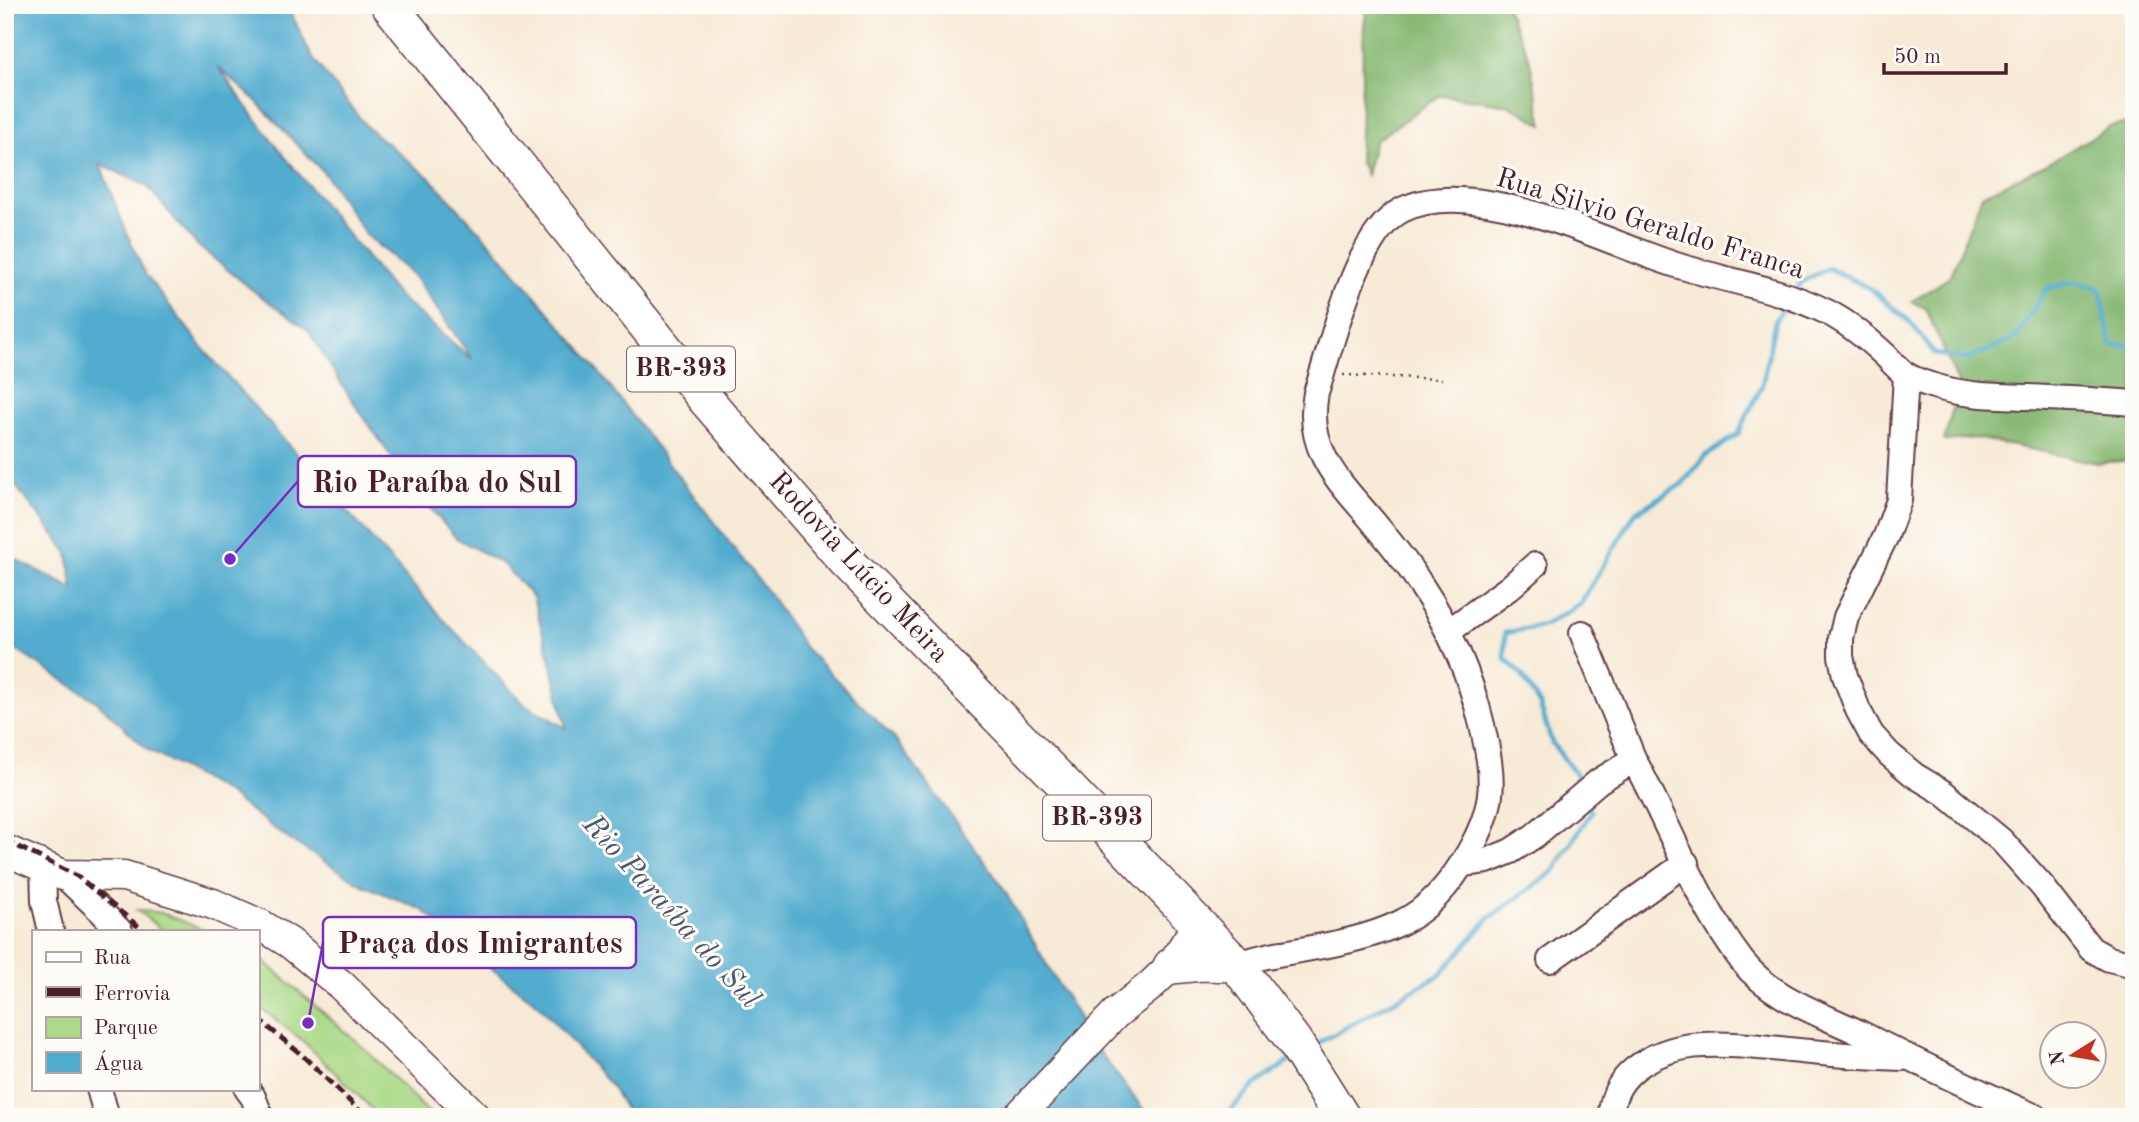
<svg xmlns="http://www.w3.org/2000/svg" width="2139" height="1122" font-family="'Old Standard TT',serif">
  <rect width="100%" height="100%" fill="#fdfcf7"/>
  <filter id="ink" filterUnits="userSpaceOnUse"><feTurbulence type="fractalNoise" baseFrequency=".0143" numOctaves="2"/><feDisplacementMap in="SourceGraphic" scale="14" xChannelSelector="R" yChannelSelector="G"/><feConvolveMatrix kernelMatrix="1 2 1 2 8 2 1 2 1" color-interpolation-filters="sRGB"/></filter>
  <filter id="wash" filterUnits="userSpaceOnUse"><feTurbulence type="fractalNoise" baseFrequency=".00686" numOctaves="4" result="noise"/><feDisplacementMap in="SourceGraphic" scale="28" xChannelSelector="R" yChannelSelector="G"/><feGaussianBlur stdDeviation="1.57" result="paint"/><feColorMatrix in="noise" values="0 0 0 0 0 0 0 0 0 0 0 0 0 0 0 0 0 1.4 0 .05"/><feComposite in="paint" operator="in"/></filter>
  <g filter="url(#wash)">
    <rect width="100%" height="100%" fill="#f7ead6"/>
    <!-- green -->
    <g fill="#abda88" stroke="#7a7c5a" stroke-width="2">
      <polygon points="137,910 162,913 206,931 163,931"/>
      <polygon points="257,955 366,1050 433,1117 380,1117 303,1041 257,1005"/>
    </g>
    <!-- forest -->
    <g fill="#88ba74" stroke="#696c50" stroke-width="2">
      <polygon points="1367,5 1505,5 1529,57 1543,125 1509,105 1440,95 1375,141 1366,175 1359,160 1364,25"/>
      <polygon points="2134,122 2134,460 2097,463 1975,438 1944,441 1959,385 1926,309 1912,301 1950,277 1982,195 2043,166 2109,127"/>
    </g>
    <!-- water -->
    <path fill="#51accf" stroke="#4e667d" stroke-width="2" fill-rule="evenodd" d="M5 5H287L312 57 367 127 431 179 493 246 587 357 772 598 805 648 895 739 1002 886 1052 974 1101 1054 1144 1110 1154 1117H630L611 1086 538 1004 479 959 423 910 363 885 290 840 224 791 148 750 96 701 5 643V554L73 589 68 553 5 472V109L13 73 5 58ZM218 67 255 100 324 173 366 235 413 275 473 360 397 295 273 142ZM100 164 147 186 197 245 255 292 308 330 345 390 412 487 456 538 503 564 533 597 551 662 566 728 523 703 441 617 206 352 145 274 123 224Z"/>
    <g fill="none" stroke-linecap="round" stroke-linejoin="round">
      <!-- stream -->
      <g stroke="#51accf" stroke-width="5">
        <polyline points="1796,290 1801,282 1829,268 1871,289 1910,322 1935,354 1967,359 2015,338 2047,288 2075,282 2100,289 2111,345 2134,345"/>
        <polyline points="1582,788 1578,777 1552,743 1540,705 1522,675 1505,658 1505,633 1545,625 1580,604 1635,513 1682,484 1707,455 1738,434 1762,385 1775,321 1786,304"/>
        <polyline points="1311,1047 1440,975 1489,918 1553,872 1591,812 1587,800"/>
        <polyline points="1224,1117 1256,1084 1291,1060"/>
      </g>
    </g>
  </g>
  <g filter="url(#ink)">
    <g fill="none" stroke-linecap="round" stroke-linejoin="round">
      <!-- minor casing -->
      <g stroke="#643d45" stroke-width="28">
        <g id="minor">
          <polyline points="1906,375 1899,500 1886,536 1846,617 1841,638 1841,656 1845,676 1858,710 1871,734 1889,754 1914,775 1944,793 2002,841 2042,886 2091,949 2109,959 2134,965"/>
          <polyline points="1449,631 1509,588 1535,565"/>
          <polyline points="1582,633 1634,760"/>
          <path d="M1462 864 1487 861 1511 851 1534 836 1599 781 1634 760C1670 826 1696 901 1742 961 1770 997 1818 1013 1858 1032 1917 1062 1976 1091 2036 1117"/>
          <polyline points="43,867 44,901 51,931"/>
          <polyline points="63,875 101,911 120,931"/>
          <polyline points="1550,960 1686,863"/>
          <path d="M1236 964C1252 960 1267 955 1283 953 1323 946 1362 941 1400 923 1430 909 1453 880 1469 852 1497 803 1494 778 1482 725 1470 674 1450 629 1421 585 1409 566 1394 547 1380 530 1345 486 1304 455 1316 393 1332 345 1356 233 1402 210 1474 174 1604 242 1676 265 1726 281 1779 288 1827 312 1849 323 1868 339 1886 356 1892 362 1898 369 1905 374 1913 380 1925 383 1934 386 1965 396 1996 396 2028 397 2063 399 2099 400 2134 403"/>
          <polyline points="99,1089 107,1117"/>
          <polyline points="247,1089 253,1097 261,1117"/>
          <path d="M1611 1117C1611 1070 1661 1047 1703 1045 1739 1043 1775 1049 1811 1052 1841 1055 1872 1057 1902 1058"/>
        </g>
      </g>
      <!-- major casing -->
      <g stroke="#643d45" stroke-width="33">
        <g id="major">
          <polyline points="5,850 63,875 124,876 213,904 261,925 290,943 341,985 476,1117"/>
          <polyline points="1018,1117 1115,1014 1149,987 1171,966 1198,924"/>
        </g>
      </g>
      <!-- highway casing -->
      <g stroke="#643d45" stroke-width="38">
        <g id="highway">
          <polyline points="389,5 707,401 845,560 1070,790 1236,964 1294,1041 1342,1117"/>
          <polyline points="1171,966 1202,963 1236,964"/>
        </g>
      </g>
      <!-- path -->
      <polyline stroke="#643d45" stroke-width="2.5" stroke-dasharray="2 5" stroke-linecap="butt" points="1343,375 1442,379"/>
      <!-- minor -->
      <use href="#minor" stroke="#fff" stroke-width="24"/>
      <!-- major -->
      <use href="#major" stroke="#fff" stroke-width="30"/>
      <!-- highway -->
      <use href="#highway" stroke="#fff" stroke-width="35"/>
      <!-- rail -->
      <g stroke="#4a1f2b" stroke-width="5" stroke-dasharray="10 5" stroke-linecap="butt">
        <polyline points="5,840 77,876 144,931"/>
        <polyline points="257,1018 302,1055 366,1117"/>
      </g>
    </g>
  </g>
  <g text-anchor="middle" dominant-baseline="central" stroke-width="6" stroke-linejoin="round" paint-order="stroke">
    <!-- shield labels -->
    <g fill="#fdfcf7" stroke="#806168" stroke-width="2">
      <rect x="627" y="346.5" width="108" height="45" rx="5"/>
      <rect x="1043" y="795.5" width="108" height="45" rx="5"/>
    </g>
    <g font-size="26" font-weight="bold" fill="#4a1f2b">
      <text x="681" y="369">BR-393</text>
      <text x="1097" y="818">BR-393</text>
    </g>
    <!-- street labels -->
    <g font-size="28" fill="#4a1f2b" stroke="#fdfcf7">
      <text transform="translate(1650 225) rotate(17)">Rua Silvio Geraldo Franca</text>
      <text transform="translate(858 568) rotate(47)">Rodovia Lúcio Meira</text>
    </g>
    <!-- water labels -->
    <g font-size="30" font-style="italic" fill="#4d576d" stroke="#fdfcf7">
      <text transform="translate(671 912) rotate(48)">Rio Paraíba do Sul</text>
    </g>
  </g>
  <!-- callouts -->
  <path fill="none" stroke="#7b2cbf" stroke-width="2.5" d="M230 559L298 481M308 1023L323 943"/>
  <g fill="#7b2cbf" stroke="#fdfcf7" stroke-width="2.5">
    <circle cx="230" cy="559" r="7"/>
    <circle cx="308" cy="1023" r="7"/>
  </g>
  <g fill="#fdfcf7" stroke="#7b2cbf" stroke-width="2.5">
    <rect x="298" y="456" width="278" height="51" rx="7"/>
    <rect x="323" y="917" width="313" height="51" rx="7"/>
  </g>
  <g font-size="30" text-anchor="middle" font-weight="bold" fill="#4a1f2b">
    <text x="437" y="492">Rio Paraíba do Sul</text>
    <text x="480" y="953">Praça dos Imigrantes</text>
  </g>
  <!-- margin -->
  <rect width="2139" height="1122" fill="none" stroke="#fdfcf7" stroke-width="28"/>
  <!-- legend -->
  <rect x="32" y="930" width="228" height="161" fill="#fdfcf7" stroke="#b5a4a5" stroke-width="2"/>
  <rect x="46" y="952" width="35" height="10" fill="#ffffff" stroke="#b5a4a5" stroke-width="2"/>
  <text x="94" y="964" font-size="21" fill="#4a1f2b">Rua</text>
  <rect x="46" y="987" width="35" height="10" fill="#4a1f2b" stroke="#b5a4a5" stroke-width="2"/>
  <text x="94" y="1000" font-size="21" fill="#4a1f2b">Ferrovia</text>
  <rect x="46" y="1017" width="35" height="21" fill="#abda88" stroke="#b5a4a5" stroke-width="2"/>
  <text x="94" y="1034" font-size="21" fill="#4a1f2b">Parque</text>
  <rect x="46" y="1052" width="35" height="21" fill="#51accf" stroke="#b5a4a5" stroke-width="2"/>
  <text x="94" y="1070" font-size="21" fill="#4a1f2b">Água</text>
  <!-- north arrow -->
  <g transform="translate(2073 1055) rotate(259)"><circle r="33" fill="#fdfcf7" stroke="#b5a4a5" stroke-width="2"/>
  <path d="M0-5L12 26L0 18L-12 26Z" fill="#c8321e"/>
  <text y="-10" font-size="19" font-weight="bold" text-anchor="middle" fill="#4a1f2b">N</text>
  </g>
  <!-- scale -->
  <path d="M1884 63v10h122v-10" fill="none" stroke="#4a1f2b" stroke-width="3.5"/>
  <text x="1894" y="63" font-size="21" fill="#4a1f2b" stroke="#fdfcf7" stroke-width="5" paint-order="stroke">50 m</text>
</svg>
